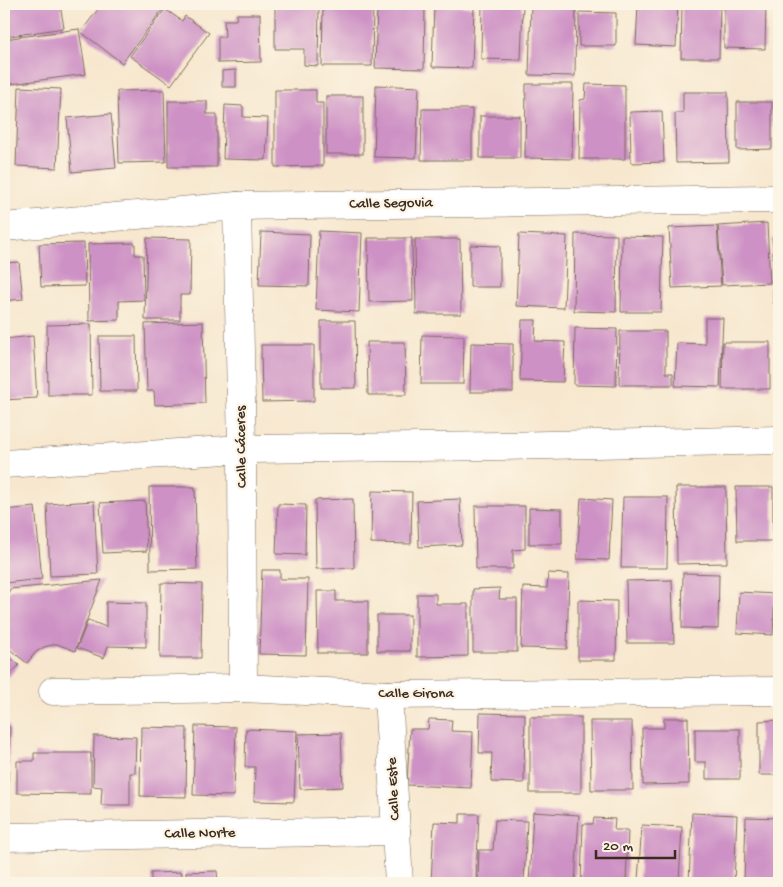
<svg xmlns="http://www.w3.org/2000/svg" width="783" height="887" font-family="'Gochi Hand',sans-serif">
  <rect width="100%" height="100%" fill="#fcf5e5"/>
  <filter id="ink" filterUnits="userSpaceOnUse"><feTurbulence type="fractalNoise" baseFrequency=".02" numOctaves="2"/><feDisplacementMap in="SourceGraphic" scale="10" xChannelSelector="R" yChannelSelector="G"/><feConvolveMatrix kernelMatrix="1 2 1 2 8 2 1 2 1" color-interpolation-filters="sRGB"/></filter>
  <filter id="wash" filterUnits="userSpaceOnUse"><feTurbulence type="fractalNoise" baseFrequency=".0096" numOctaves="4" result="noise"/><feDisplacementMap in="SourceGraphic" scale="20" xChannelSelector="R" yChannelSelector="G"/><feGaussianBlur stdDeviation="1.12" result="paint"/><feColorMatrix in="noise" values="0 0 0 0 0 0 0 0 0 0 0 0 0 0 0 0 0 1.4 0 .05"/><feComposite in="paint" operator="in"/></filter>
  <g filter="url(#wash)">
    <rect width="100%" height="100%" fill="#f7e7ce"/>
    <g id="blocks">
      <!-- building -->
      <g fill="#cd91c5">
        <polygon points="4,4 60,4 64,28 4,37"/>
        <polygon points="102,4 157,4 163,9 122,63 81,32"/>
        <polygon points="275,4 319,4 318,66 304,65 304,49 275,49"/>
        <polygon points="482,4 523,4 521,60 481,59"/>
        <polygon points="531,4 576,4 575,76 529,75"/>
        <polygon points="638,4 678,4 676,47 636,45"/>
        <polygon points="682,4 720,4 719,58 681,58"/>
        <polygon points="724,4 766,4 765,49 724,48"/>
        <polygon points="434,5 474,7 472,68 432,67"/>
        <polygon points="323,7 373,8 372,66 322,66"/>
        <polygon points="377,7 425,8 424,69 375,68"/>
        <polygon points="165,9 182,21 185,16 209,33 171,85 130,56"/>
        <polygon points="579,12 616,13 616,46 579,46"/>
        <polygon points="237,14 260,14 261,62 218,63 218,37 225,37 224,20 236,20"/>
        <polygon points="79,29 86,74 4,85 4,39"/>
        <polygon points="236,70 236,87 222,87 222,71"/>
        <polygon points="526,84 573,84 572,159 525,158"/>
        <polygon points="586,84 625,85 625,159 579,159 580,100 585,99"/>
        <polygon points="376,85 419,87 416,158 374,157"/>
        <polygon points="19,87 61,89 57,168 16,166"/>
        <polygon points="164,90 166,162 119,163 117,91"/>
        <polygon points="275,90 316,90 316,103 323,103 323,166 275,167"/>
        <polygon points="683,92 728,92 729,162 676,163 675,113 683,113"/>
        <rect x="326" y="96" width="37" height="58"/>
        <polygon points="168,101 207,101 207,114 217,114 217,167 168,167"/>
        <polygon points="737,102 772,102 772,149 737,150"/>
        <polygon points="225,105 243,106 243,117 268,118 266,160 223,159"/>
        <polygon points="422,109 472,109 472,160 421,160"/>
        <polygon points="662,111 664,162 631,163 630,112"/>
        <polygon points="111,114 116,168 72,172 67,118"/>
        <rect x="480" y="116" width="40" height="42"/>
        <polygon points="767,223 770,283 722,285 718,226"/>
        <polygon points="717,226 721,286 672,288 669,228"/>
        <polygon points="319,231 362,233 359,312 316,310"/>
        <polygon points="261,232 310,234 309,286 259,285"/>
        <polygon points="519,234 567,236 564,308 516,306"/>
        <polygon points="575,234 617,235 616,312 574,311"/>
        <polygon points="622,236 663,237 661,312 621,312"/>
        <polygon points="147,238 191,239 190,295 180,295 180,320 145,320"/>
        <polygon points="368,238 412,238 413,301 369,302"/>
        <polygon points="415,239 460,239 461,314 416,314"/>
        <rect x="773" y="239" width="6" height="64"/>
        <polygon points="84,243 85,286 41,287 39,244"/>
        <polygon points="135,243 135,255 143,255 144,300 119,301 119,320 89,321 88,244"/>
        <polygon points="470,245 500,246 500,287 470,287"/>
        <polygon points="19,262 23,299 4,301 4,263"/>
        <polygon points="705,318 723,318 720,387 675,386 677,343 705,344"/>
        <polygon points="522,320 536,320 535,341 565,342 563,382 520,381"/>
        <polygon points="321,321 355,321 356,388 321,388"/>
        <polygon points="203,322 205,403 155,405 154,391 147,391 145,324"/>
        <polygon points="91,324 92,395 48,395 47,325"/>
        <polygon points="575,328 617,329 616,386 574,385"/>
        <polygon points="620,331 666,331 666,373 673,373 673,385 619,385"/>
        <polygon points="422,335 464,336 463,384 421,384"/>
        <polygon points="33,336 37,398 4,400 4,339"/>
        <polygon points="99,336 136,336 137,391 100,391"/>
        <polygon points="367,342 405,342 406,395 368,395"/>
        <polygon points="723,342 770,342 770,389 722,389"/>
        <polygon points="471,343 513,344 513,392 470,392"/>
        <polygon points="261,345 314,345 314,401 262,402"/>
        <polygon points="149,487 195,487 197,569 150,570"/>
        <polygon points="676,487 726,487 727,563 677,564"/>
        <polygon points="736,487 773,487 773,541 737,541"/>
        <polygon points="372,491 412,492 411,544 371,543"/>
        <polygon points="623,497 668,497 667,568 621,568"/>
        <polygon points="581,498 612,500 609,560 577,559"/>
        <polygon points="353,499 354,568 316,569 315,500"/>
        <polygon points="460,499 462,545 419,547 417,501"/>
        <polygon points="94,501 98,574 50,576 47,504"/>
        <polygon points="145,501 147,551 103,553 100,503"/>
        <polygon points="278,504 306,505 305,555 276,554"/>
        <polygon points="475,506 525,506 525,549 513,550 513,569 476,569"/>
        <polygon points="35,507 42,579 4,583 4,510"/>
        <polygon points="529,508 562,509 562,544 529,544"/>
        <polygon points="262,570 280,570 280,579 308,579 306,655 259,654"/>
        <polygon points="548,573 569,574 567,649 521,648 523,587 547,588"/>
        <polygon points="683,573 719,574 718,629 682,628"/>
        <polygon points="102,580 75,651 57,644 44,647 36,652 27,663 4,645 4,602 10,589"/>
        <polygon points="672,580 674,643 627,643 626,581"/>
        <polygon points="161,583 202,584 201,658 160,658"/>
        <polygon points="500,588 499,599 517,599 517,652 473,652 473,589"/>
        <polygon points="317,591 336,591 336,601 368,601 368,653 318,653"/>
        <polygon points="739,592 775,594 773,635 737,633"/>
        <polygon points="417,594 436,594 436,604 468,604 468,656 417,657"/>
        <polygon points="578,600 617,601 616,660 578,660"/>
        <polygon points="106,602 146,603 146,647 108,646 104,658 77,648 88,620 106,627"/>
        <rect x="377" y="615" width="33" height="36"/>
        <polygon points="4,652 19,665 4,682"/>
        <polygon points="480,713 525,714 524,783 491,782 492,753 479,753"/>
        <rect x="530" y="717" width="51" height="76"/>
        <polygon points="4,718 10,728 7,803 4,803"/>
        <polygon points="664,718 688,718 689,784 643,785 642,728 664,728"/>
        <polygon points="429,719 452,720 451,731 473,732 471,788 407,785 410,729 428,729"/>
        <polygon points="779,720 779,775 759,775 759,721"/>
        <polygon points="590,721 632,721 633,790 591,790"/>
        <polygon points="195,726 236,727 234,796 193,795"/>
        <polygon points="141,727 187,728 186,797 140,796"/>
        <polygon points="246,729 297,731 294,802 254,801 255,767 245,767"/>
        <polygon points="695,729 740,729 740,779 706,779 706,762 695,762"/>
        <polygon points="341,733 343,787 300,789 298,734"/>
        <polygon points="94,736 136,737 135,773 130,773 130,805 101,805 102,787 93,786"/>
        <polygon points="34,753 91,753 91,794 17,793 17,761 34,761"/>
        <polygon points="533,812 579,815 575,883 529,883"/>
        <polygon points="692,813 737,815 734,883 689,883"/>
        <polygon points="460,814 479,814 476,881 464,880 464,883 431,883 434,822 460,823"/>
        <polygon points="746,817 779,818 779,882 744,881"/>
        <polygon points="594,818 615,819 614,830 628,830 626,883 581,883 583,824 593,824"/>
        <polygon points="495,820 527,821 524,883 478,881 479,850 493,850"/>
        <polygon points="642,825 682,827 679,882 638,880"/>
        <polygon points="217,871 218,883 186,883 186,872"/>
        <polygon points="182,872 182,883 151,883 151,873"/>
      </g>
    </g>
  </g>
  <g filter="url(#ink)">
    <use href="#blocks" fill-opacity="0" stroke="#7d6c5c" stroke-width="1"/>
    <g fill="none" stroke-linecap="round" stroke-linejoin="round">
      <!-- minor casing -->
      <g stroke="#7d6c5c" stroke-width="29">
        <g id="minor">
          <polyline points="237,206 242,449 243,688"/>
          <polyline points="4,227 237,206 779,199"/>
          <polyline points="4,464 242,449 501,446 779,440"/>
          <polyline points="53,691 243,688 388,695 779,691"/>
          <polyline points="388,695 399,883"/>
          <polyline points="4,837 396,831"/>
        </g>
      </g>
      <!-- minor -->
      <use href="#minor" stroke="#fff" stroke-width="28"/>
    </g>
  </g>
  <g text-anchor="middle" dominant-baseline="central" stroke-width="4.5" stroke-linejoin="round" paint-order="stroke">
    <!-- street labels -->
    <g font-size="15" fill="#3b2a1e" stroke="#fcf5e5">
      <text transform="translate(391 204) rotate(-1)">Calle Segovia</text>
      <text transform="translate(242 447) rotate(-91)">Calle Cáceres</text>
      <text x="416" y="694">Calle Girona</text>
      <text transform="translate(394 789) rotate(-93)">Calle Este</text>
      <text transform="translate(200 834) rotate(-1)">Calle Norte</text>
    </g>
  </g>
  <!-- margin -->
  <rect width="783" height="887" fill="none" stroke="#fcf5e5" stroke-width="20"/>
  <!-- scale -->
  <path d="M596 850v8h79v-8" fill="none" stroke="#3b2a1e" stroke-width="2.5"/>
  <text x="603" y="850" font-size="15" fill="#3b2a1e" stroke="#fcf5e5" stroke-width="4" paint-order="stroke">20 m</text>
</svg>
